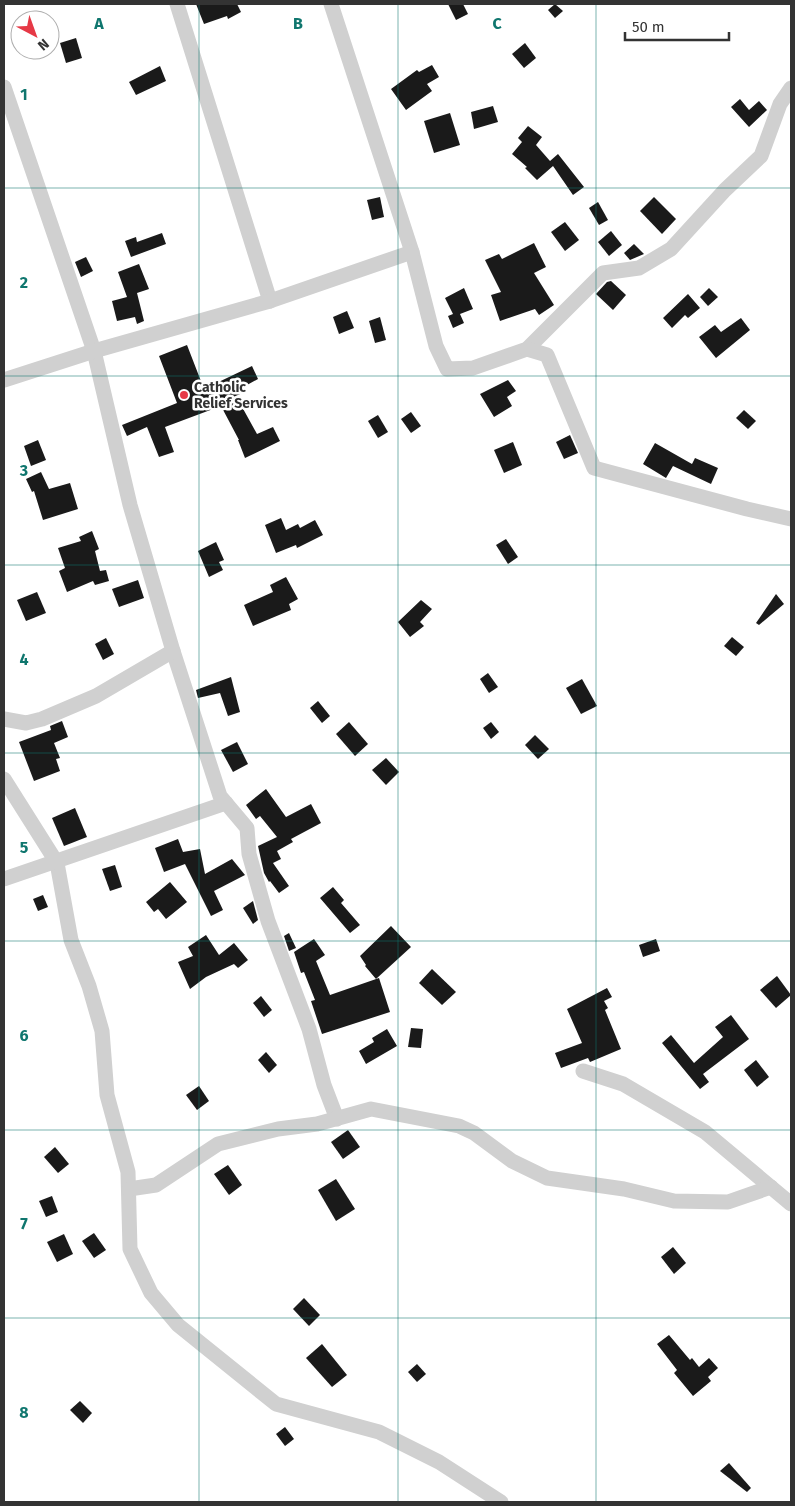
<svg xmlns="http://www.w3.org/2000/svg" width="795" height="1506" font-family="'Fira Sans',sans-serif">
  <rect width="100%" height="100%" fill="#fff"/>
  <!-- building -->
  <g fill="#1a1a1a">
    <polygon points="196,4 237,4 241,12 228,19 227,16 204,24"/>
    <polygon points="448,4 463,4 468,14 456,20"/>
    <polygon points="555,4 563,11 555,18 548,10"/>
    <polygon points="76,38 82,58 66,63 60,43"/>
    <polygon points="525,43 536,58 524,68 512,54"/>
    <polygon points="432,65 439,77 427,84 432,91 406,110 391,89 417,70 419,72"/>
    <polygon points="160,66 166,81 136,95 129,82"/>
    <polygon points="740,99 749,110 759,101 767,110 749,127 731,107"/>
    <polygon points="493,106 498,122 474,129 471,112"/>
    <polygon points="450,113 460,145 434,153 424,121"/>
    <polygon points="528,126 542,137 536,145 550,161 558,154 584,187 573,195 553,166 537,180 525,168 527,167 512,154 522,142 518,138"/>
    <polygon points="380,197 384,217 372,220 367,200"/>
    <polygon points="654,197 676,219 662,234 640,211"/>
    <polygon points="598,202 608,220 599,225 589,208"/>
    <polygon points="565,222 579,240 565,251 551,232"/>
    <polygon points="611,231 622,245 609,256 598,242"/>
    <polygon points="162,233 166,244 131,257 125,241 136,237 137,242"/>
    <polygon points="534,243 546,267 534,273 554,305 539,315 535,309 500,321 491,295 501,292 485,260 499,254 502,259"/>
    <polygon points="634,244 644,254 630,260 624,253"/>
    <polygon points="86,257 93,271 81,277 75,262"/>
    <polygon points="139,264 149,289 137,293 144,321 137,324 135,317 117,321 112,301 127,297 118,272"/>
    <polygon points="611,281 626,295 613,310 596,294 607,282"/>
    <polygon points="464,288 473,309 460,314 464,323 453,328 448,316 453,314 445,298"/>
    <polygon points="709,288 718,297 708,306 700,297"/>
    <polygon points="688,294 700,308 688,318 685,315 672,328 663,318"/>
    <polygon points="347,311 354,328 339,334 333,317"/>
    <polygon points="380,317 386,340 375,343 369,321"/>
    <polygon points="741,318 750,330 716,358 699,337 715,325 721,332"/>
    <polygon points="187,345 204,389 252,366 258,379 238,390 240,394 236,396 257,434 273,427 280,441 245,458 238,440 239,440 221,406 165,427 174,452 159,457 147,427 127,436 122,425 177,403 159,356"/>
    <polygon points="508,380 516,391 507,397 512,406 494,417 480,394"/>
    <polygon points="744,410 756,421 748,429 736,418"/>
    <polygon points="411,412 421,426 411,433 401,419"/>
    <polygon points="378,415 388,432 378,438 368,421"/>
    <polygon points="570,435 578,453 564,459 556,442"/>
    <polygon points="38,440 46,460 31,466 24,446"/>
    <polygon points="513,442 522,465 504,473 494,450"/>
    <polygon points="655,443 692,464 695,458 718,468 711,484 673,466 666,478 643,464"/>
    <polygon points="41,472 49,489 70,483 78,509 43,520 34,491 32,492 26,479"/>
    <polygon points="281,518 286,530 298,524 300,528 315,520 323,535 297,548 296,545 276,553 265,525"/>
    <polygon points="92,531 99,549 95,551 100,571 106,570 109,581 95,585 93,581 67,592 59,571 65,568 58,548 81,541 79,537"/>
    <polygon points="506,539 518,557 508,564 496,545"/>
    <polygon points="216,542 224,560 219,562 223,570 209,577 198,551"/>
    <polygon points="286,577 298,599 289,604 291,610 253,626 244,605 273,592 270,585"/>
    <polygon points="138,580 144,598 119,607 112,589"/>
    <polygon points="37,592 46,613 26,621 17,600"/>
    <polygon points="776,594 784,604 759,625 756,623"/>
    <polygon points="421,600 432,609 420,622 424,626 410,637 398,622"/>
    <polygon points="732,637 744,647 736,656 724,646"/>
    <polygon points="106,638 114,654 103,660 95,644"/>
    <polygon points="488,673 498,687 489,693 480,679"/>
    <polygon points="231,677 240,712 228,716 220,693 198,698 196,690"/>
    <polygon points="582,679 597,706 581,714 566,688"/>
    <polygon points="318,701 330,716 322,723 310,708"/>
    <polygon points="62,721 68,737 54,743 60,758 56,759 60,771 34,781 19,742 51,730 50,726"/>
    <polygon points="349,722 368,744 355,756 336,734"/>
    <polygon points="491,722 499,732 491,739 483,728"/>
    <polygon points="535,735 549,749 538,759 525,745"/>
    <polygon points="237,742 248,764 233,772 221,750"/>
    <polygon points="386,758 399,772 386,785 372,770"/>
    <polygon points="266,789 286,817 311,804 321,823 291,839 293,842 277,851 281,859 273,863 289,886 279,893 270,881 269,882 264,873 258,846 277,837 260,816 256,819 246,805"/>
    <polygon points="75,808 87,837 64,846 52,818"/>
    <polygon points="178,839 183,852 200,849 205,874 232,859 245,875 214,891 223,910 211,916 185,864 164,872 155,848"/>
    <polygon points="115,865 122,887 110,891 102,869"/>
    <polygon points="170,882 187,902 166,919 158,909 154,912 146,902"/>
    <polygon points="333,887 344,900 341,903 360,925 350,933 320,898"/>
    <polygon points="43,895 48,907 38,911 33,899"/>
    <polygon points="253,901 258,920 253,924 243,908"/>
    <polygon points="391,926 411,947 376,979 365,966 366,965 360,956"/>
    <polygon points="289,933 296,948 289,951 284,936"/>
    <polygon points="206,935 219,955 234,943 248,960 238,968 234,964 206,977 190,989 178,962 193,956 188,947"/>
    <polygon points="314,939 325,955 316,961 330,995 379,978 390,1012 322,1034 311,1001 315,1000 304,972 301,973 294,952"/>
    <polygon points="656,939 660,951 643,957 639,945"/>
    <polygon points="432,969 456,992 442,1005 419,983"/>
    <polygon points="777,976 791,995 776,1008 760,990"/>
    <polygon points="607,988 612,997 604,1001 608,1008 605,1010 621,1049 590,1062 588,1058 561,1068 555,1053 582,1043 567,1009"/>
    <polygon points="261,996 272,1010 264,1017 253,1003"/>
    <polygon points="731,1015 749,1039 703,1074 709,1082 700,1089 662,1043 671,1035 694,1063 723,1037 715,1027"/>
    <polygon points="411,1028 423,1029 421,1048 408,1047"/>
    <polygon points="387,1029 397,1046 366,1064 359,1051 374,1042 372,1038"/>
    <polygon points="266,1052 277,1065 269,1073 258,1060"/>
    <polygon points="756,1060 769,1077 757,1087 744,1070"/>
    <polygon points="199,1086 209,1101 197,1110 186,1095"/>
    <polygon points="348,1130 360,1147 343,1159 331,1142"/>
    <polygon points="55,1147 69,1164 58,1173 44,1157"/>
    <polygon points="228,1165 242,1185 229,1195 214,1174"/>
    <polygon points="336,1179 355,1209 336,1221 318,1190"/>
    <polygon points="52,1196 58,1212 46,1217 39,1201"/>
    <polygon points="94,1233 106,1250 94,1258 82,1241"/>
    <polygon points="64,1234 73,1254 57,1262 47,1242"/>
    <polygon points="673,1247 686,1263 674,1274 661,1257"/>
    <polygon points="304,1298 320,1315 309,1326 293,1309"/>
    <polygon points="669,1335 690,1360 692,1358 699,1367 709,1358 718,1368 708,1377 711,1381 693,1396 674,1373 677,1370 657,1344"/>
    <polygon points="322,1344 347,1375 332,1387 306,1358"/>
    <polygon points="417,1364 426,1374 417,1382 408,1372"/>
    <polygon points="80,1401 92,1413 83,1423 70,1410"/>
    <polygon points="285,1427 294,1439 285,1446 276,1434"/>
    <polygon points="729,1463 751,1488 747,1492 720,1471"/>
  </g>
  <g fill="none" stroke-linecap="round" stroke-linejoin="round">
    <!-- street -->
    <g stroke="#d0d0d0" stroke-width="15">
      <polyline points="177,4 270,301"/>
      <polyline points="331,4 412,252 436,346 447,369 473,368 527,349 603,273 639,268 671,249 725,190 761,156 780,104 791,88"/>
      <polyline points="4,87 94,351 130,505 173,651 220,796 247,828 249,854 268,921 309,1029 324,1085 337,1119"/>
      <polyline points="527,349 547,355 594,468 747,509 791,519"/>
      <polyline points="4,380 94,351 270,301 412,252"/>
      <polyline points="4,719 26,723 42,719 96,696 173,651"/>
      <polyline points="4,779 57,863 71,940 89,986 102,1031 107,1095 128,1172 130,1249 151,1293 178,1325 276,1404 379,1432 439,1462 501,1502"/>
      <polyline points="4,879 226,803"/>
      <polyline points="583,1071 623,1084 705,1132 791,1204"/>
      <polyline points="129,1189 156,1185 218,1144 278,1129 317,1124 371,1109 459,1126 474,1133 512,1161 547,1178 624,1189 674,1201 728,1202 771,1187"/>
    </g>
  </g>
  <!-- grid -->
  <path fill="none" stroke="#0f766e" stroke-width="1" stroke-opacity="0.55" d="M199 4V1502M398 4V1502M596 4V1502M4 188H791M4 376H791M4 565H791M4 753H791M4 941H791M4 1130H791M4 1318H791"/>
  <!-- markers -->
  <circle fill="#e63946" stroke="#fff" stroke-width="2" cx="184" cy="395" r="5"/>
  <g text-anchor="middle" dominant-baseline="central" stroke-width="5" stroke-linejoin="round" paint-order="stroke">
    <!-- poi labels -->
    <g font-size="14" font-weight="bold" fill="#333" stroke="#fff" text-anchor="start">
      <text x="194" y="387">Catholic<tspan x="194" dy="16">Relief Services</tspan></text>
    </g>
  </g>
  <g font-size="16" text-anchor="middle" font-weight="bold" fill="#0f766e" stroke="#fff" stroke-width="5" stroke-linejoin="round" paint-order="stroke">
    <text x="99" y="29">A</text>
    <text x="298" y="29">B</text>
    <text x="497" y="29">C</text>
    <text x="24" y="100">1</text>
    <text x="24" y="288">2</text>
    <text x="24" y="476">3</text>
    <text x="24" y="665">4</text>
    <text x="24" y="853">5</text>
    <text x="24" y="1041">6</text>
    <text x="24" y="1229">7</text>
    <text x="24" y="1418">8</text>
  </g>
  <!-- border -->
  <rect width="795" height="1506" fill="none" stroke="#333333" stroke-width="10"/>
  <!-- north arrow -->
  <g transform="translate(35 35) rotate(139)"><circle r="24" fill="#ffffff" stroke="#adadad"/>
  <path d="M0-4L9 19L0 12L-9 19Z" fill="#e63946"/>
  <text y="-8" font-size="14" font-weight="bold" text-anchor="middle" fill="#333333">N</text>
  </g>
  <!-- scale -->
  <path d="M625 32v8h104v-8" fill="none" stroke="#333333" stroke-width="2.5"/>
  <text x="632" y="32" font-size="15" fill="#333333" stroke="#ffffff" stroke-width="4" paint-order="stroke">50 m</text>
</svg>
